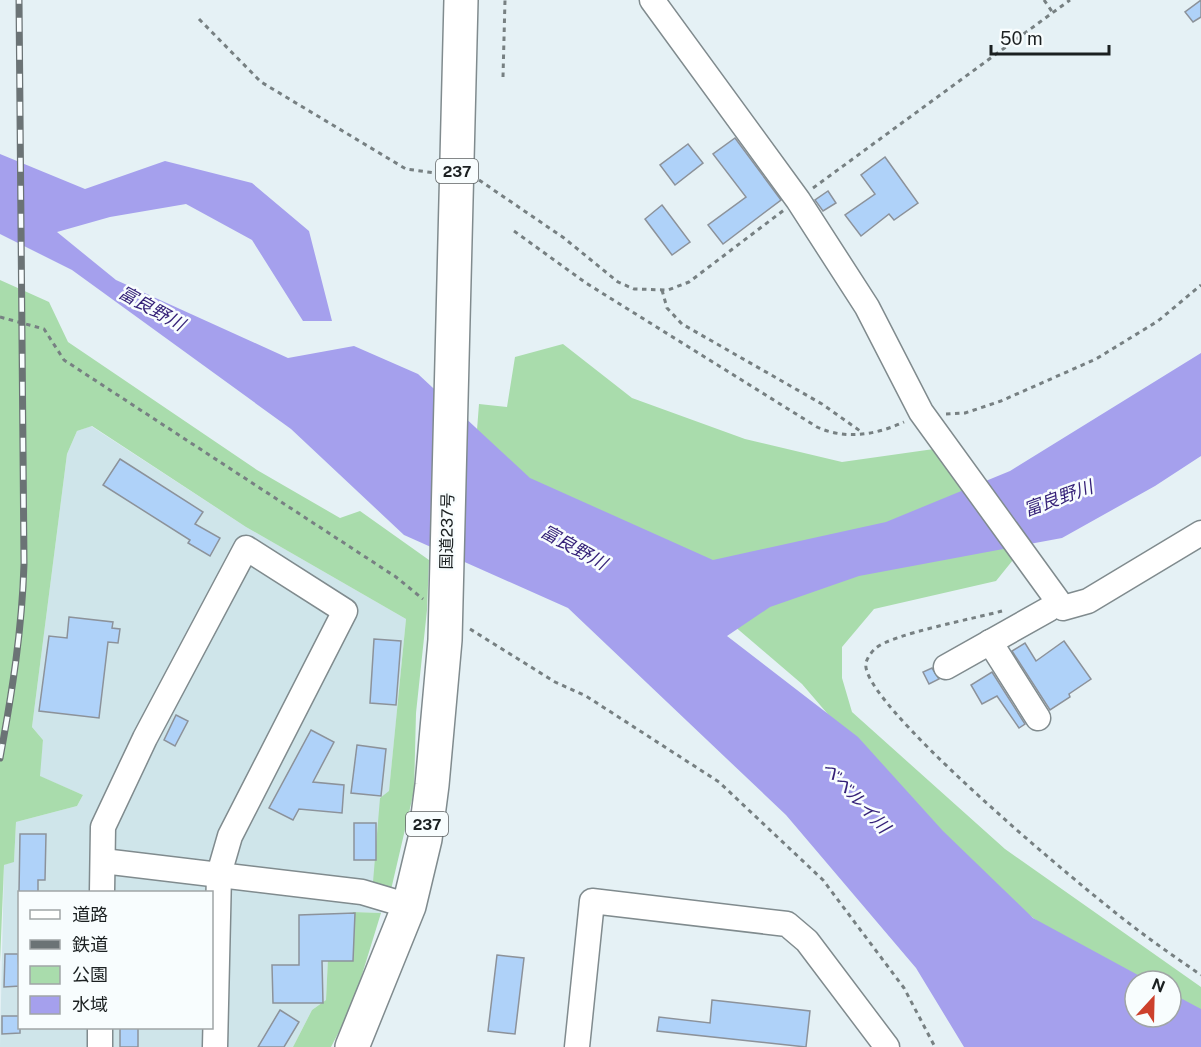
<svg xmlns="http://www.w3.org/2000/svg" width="1201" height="1047" font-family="'Public Sans','Noto Sans JP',sans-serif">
  <rect width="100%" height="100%" fill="#e5f1f5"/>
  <!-- built -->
  <path fill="#cfe5ea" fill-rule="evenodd" d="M91 426 246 527 406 619 389 792 380 798 390 894 381 913 353 912 347 955 328 959 326 1000 312 1010 293 1047H0L4 865 14 861 16 822 77 806 83 795 39 776 43 740 32 727 67 454 77 431ZM20 892H212V1028H20Z"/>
  <!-- green -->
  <g fill="#a9dcac">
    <polygon points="0,280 49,302 68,342 257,470 340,518 360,511 429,560 427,610 416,713 414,791 390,894 372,894 380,798 389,791 406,619 246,527 92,426 77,431 67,454 32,727 43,740 40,776 83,795 77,806 16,822 14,862 4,865 0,962"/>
    <polygon points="563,344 632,398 745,439 842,462 948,447 1030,539 996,581 874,609 842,647 842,678 852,712 1005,849 1201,987 1201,1026 1171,1012 1171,981 1135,981 1135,995 947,853 802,684 733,625 534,500 477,430 479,404 507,407 515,357"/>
    <polygon points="353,912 381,913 352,1007 331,1047 293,1047 312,1010 326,1000 328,958 347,955"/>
  </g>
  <!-- water -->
  <polygon fill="#a5a0ed" points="0,154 85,189 165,161 252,183 309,231 332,321 303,321 252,240 186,204 110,217 57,232 116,280 288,358 354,346 418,374 530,478 713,560 886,522 1010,471 1201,353 1201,456 1155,486 1062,538 859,576 770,607 727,636 858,737 943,831 1033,918 1149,981 1135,981 1135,1017 1171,1017 1171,993 1201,1009 1201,1047 964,1047 916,968 786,815 568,608 404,535 291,429 72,270 0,234"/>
  <!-- building -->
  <g fill="#afd2f9" stroke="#8c929a" stroke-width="1.5">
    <polygon points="1201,0 1201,17 1193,22 1185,12"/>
    <polygon points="735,138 781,200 723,244 708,225 746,197 713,154"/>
    <polygon points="688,144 703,163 675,185 660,165"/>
    <polygon points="885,157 918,203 894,220 889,214 861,236 845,215 875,194 861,175"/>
    <polygon points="828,191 836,203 823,211 815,200"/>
    <polygon points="662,205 690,242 672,255 645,219"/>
    <polygon points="120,459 203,512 195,524 220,538 210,556 188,543 190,540 103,485"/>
    <polygon points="69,617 113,622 112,628 120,629 118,643 108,642 99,718 39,711 49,636 67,638"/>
    <polygon points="374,639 401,641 396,705 370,703"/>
    <polygon points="1064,641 1091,679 1069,694 1070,697 1050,710 1012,651 1025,643 1036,661"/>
    <polygon points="932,668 939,679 929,684 923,672"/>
    <polygon points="992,672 1025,724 1019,728 997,696 982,704 971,685"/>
    <polygon points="176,715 188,721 175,746 164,740"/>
    <polygon points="311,730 334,742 313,782 344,785 342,813 299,809 293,820 269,808"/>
    <polygon points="357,745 386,749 381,796 351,793"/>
    <rect x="354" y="823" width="22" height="37"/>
    <polygon points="20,834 46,834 45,880 38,880 38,892 19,892"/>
    <polygon points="355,913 353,961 322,961 323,1003 273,1003 272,965 299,965 299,915"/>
    <polygon points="5,954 18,954 20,986 4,987"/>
    <polygon points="497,955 524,958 515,1034 488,1031"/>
    <polygon points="712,1000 810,1011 806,1047 657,1031 659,1017 710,1023"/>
    <polygon points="280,1010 299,1022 284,1047 258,1047"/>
    <polygon points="2,1016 20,1016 20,1033 2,1034"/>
    <rect x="120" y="1028" width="18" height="19"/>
  </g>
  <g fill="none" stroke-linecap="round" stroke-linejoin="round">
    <!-- minor casing -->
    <g stroke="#808b8e" stroke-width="27">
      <g id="minor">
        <polyline points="652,0 798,200 867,307 921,412 1063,608 1088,601 1201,533"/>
        <polyline points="990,642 1038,718"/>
        <polyline points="946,667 1049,609"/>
        <polyline points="103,861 362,892 409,906"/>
        <polyline points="102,892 103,827 145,738 246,548 345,611 230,836 219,874 215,1047"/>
        <polyline points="100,1047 100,1028"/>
        <polyline points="577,1047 592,901 787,924 807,941 887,1047"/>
      </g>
    </g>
    <!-- highway casing -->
    <g stroke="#808b8e" stroke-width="36">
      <polyline id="highway" points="352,1047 409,906 425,839 432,785 445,640 461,0"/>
    </g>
    <!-- path -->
    <g stroke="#778082" stroke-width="3" stroke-dasharray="4.5 4.5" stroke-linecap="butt">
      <polyline points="1044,0 1053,13"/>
      <polyline points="199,19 261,82 406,169 435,173"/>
      <polyline points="503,77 505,0"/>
      <polyline points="479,180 564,238 618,282 634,289 668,290 689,282 784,210"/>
      <polyline points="813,188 1070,0"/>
      <path d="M514 231 586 283 817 427C845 440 876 435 904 422"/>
      <polyline points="662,290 667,308 682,324 822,404 863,433"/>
      <polyline points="0,317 44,329 64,360 396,577 423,599"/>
      <polyline points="946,414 965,413 1001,401 1096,359 1158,321 1201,285"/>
      <path d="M1002 611C977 618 892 634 876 648 872 651 867 658 866 663 858 700 1069 876 1106 905 1136 930 1169 953 1201 975"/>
      <polyline points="470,629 555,682 586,696 719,782 823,880 904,988 935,1047"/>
    </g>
    <!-- minor -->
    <use href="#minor" stroke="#fff" stroke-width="24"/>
    <!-- highway -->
    <use href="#highway" stroke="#fff" stroke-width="33"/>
    <!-- rail casing -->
    <g stroke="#6b7375" stroke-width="7">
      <path id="rail" d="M0 758C12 693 22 630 24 564L19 0"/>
    </g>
    <!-- rail -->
    <use href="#rail" stroke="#f8fdfe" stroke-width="4.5" stroke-dasharray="14" stroke-linecap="butt"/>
  </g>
  <g text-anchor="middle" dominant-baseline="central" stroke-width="5" stroke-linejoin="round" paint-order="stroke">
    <!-- shield labels -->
    <g fill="#f8fdfe" stroke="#5d6263" stroke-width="1.5">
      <rect x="436" y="159" width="42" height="24" rx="4.5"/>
      <rect x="406" y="812" width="42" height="24" rx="4.5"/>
    </g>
    <g font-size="15" font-weight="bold" fill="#1b2021">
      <text x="457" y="171">237</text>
      <text x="427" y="824">237</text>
    </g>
    <!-- street labels -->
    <g font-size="16" fill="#1b2021" stroke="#f8fdfe">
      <text transform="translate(447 531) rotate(-89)">国道237号</text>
    </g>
    <!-- water labels -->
    <g font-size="18" font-style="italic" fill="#331f77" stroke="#f8fdfe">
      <text transform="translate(152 308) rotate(29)">富良野川</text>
      <text transform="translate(1058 498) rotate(-20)">富良野川</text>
      <text transform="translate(574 547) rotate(29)">富良野川</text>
      <text transform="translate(856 797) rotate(47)">ベベルイ川</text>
    </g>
  </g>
  <!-- legend -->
  <rect x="18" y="891" width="195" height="138" fill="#f8fdfe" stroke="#a0a5a6" stroke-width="1.5"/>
  <rect x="30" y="910" width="30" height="9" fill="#ffffff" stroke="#a0a5a6" stroke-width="1.5"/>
  <text x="72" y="921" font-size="18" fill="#1b2021">道路</text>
  <rect x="30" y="940" width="30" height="9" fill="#6b7375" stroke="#a0a5a6" stroke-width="1.5"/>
  <text x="72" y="951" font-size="18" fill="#1b2021">鉄道</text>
  <rect x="30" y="966" width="30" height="18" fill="#a9dcac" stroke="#a0a5a6" stroke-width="1.5"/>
  <text x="72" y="981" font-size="18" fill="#1b2021">公園</text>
  <rect x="30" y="996" width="30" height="18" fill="#a5a0ed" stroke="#a0a5a6" stroke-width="1.5"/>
  <text x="72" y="1011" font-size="18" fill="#1b2021">水域</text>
  <!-- north arrow -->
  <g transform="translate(1153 999) rotate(22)"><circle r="28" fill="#f8fdfe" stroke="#a0a5a6" stroke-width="1.5"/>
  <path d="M0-4.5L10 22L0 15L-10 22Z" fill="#cc402c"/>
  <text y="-9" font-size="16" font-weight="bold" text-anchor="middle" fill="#1b2021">N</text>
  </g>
  <!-- scale -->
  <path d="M991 45v9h118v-9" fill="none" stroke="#1b2021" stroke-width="3"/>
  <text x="1000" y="45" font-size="18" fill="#1b2021" stroke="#f8fdfe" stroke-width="4.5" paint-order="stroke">50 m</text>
</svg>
